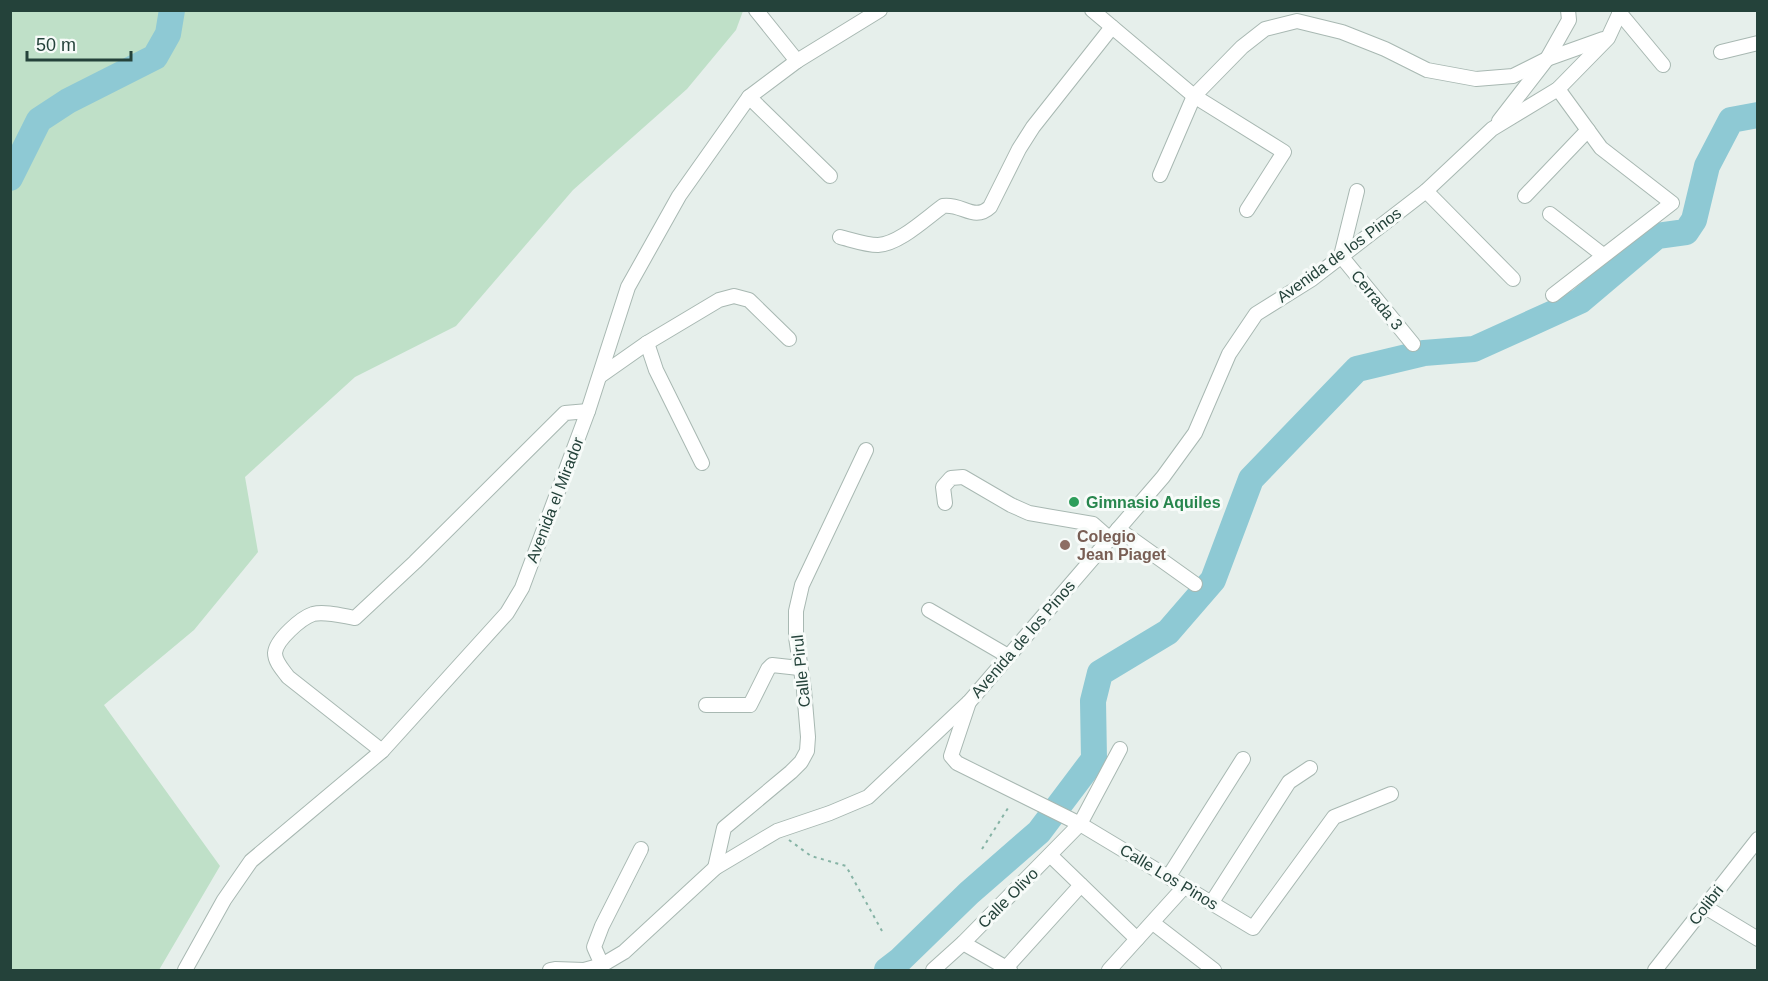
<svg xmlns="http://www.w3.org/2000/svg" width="1768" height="981" font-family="Arial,sans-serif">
  <rect width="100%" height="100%" fill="#e6efeb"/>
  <!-- green -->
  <polygon fill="#bfe0c8" points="10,11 743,11 736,30 687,89 573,190 456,326 355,377 245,477 258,552 194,630 104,705 220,866 159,970 11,970"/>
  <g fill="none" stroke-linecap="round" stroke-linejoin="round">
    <!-- river -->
    <g stroke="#8ec9d4" stroke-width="26">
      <polyline points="10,178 39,120 68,101 155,57 168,34 172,10"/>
      <polyline points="887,970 900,960 969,893 1039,832 1094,759 1093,701 1100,673 1168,632 1213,580 1251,479 1357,369 1424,353 1474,349 1580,301 1657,236 1686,232 1694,220 1707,166 1731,120 1758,115"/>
    </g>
    <!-- minor casing -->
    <g stroke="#a8b8b2" stroke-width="16">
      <g id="minor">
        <polyline points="756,10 797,61"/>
        <polyline points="1092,10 1194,96 1284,152 1247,210"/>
        <polyline points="1619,12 1663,65"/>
        <polyline points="1721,52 1758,43"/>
        <polyline points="749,97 830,176"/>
        <polyline points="1499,121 1547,59 1569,20 1568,10"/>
        <polyline points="1160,175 1194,96 1242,47 1265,29 1297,21 1342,32 1385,49 1427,70 1476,79 1513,76 1547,59 1603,39"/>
        <polyline points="1357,191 1341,256 1413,344"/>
        <polyline points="1426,191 1513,279"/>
        <polyline points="1525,196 1588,130"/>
        <polyline points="1550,214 1603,255"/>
        <path d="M840 237C852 240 866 245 878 245 899 244 925 219 943 206 962 203 974 222 990 207L1019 149 1033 127 1112 27"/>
        <polyline points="1553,295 1672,203 1601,148 1558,89"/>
        <polyline points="647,343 656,370 702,463"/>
        <polyline points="600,376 647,343 719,300 734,296 749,300 789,339"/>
        <polyline points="945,503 943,487 951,478 963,477 1011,505 1029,513 1093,524 1110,539"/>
        <polyline points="1118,529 1195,584"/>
        <polyline points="929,610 1008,656"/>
        <polyline points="969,702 951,756 957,763 1080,824 1253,928 1334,817 1391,794"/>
        <polyline points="706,705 750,705 768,669 772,665 799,668"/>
        <path d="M382 751 288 677C283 670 275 662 275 653 276 640 301 618 313 614 325 611 343 616 355 618L415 562 565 413 588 411"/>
        <polyline points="1050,855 1137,939"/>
        <polyline points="715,868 724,828 791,772 801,762 807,751 808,737 804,690 796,637 796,611 802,585 866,450"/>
        <polyline points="1169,876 1243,759"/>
        <polyline points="1212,902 1289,782 1310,768"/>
        <polyline points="1705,907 1758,939"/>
        <polyline points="1153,923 1214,970"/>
        <polyline points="963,943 1010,970"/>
        <polyline points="602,965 594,947 602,926 641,849"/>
        <polyline points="185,970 224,900 251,861 382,751 507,613 522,588 588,411 628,287 679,196 749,97 797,61 880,10"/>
        <polyline points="550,970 555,969 584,970 602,965 624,952 715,868 777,831 830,813 868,797 970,701 1163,477 1195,433 1229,354 1256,314 1312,279 1426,191 1492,129 1558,89 1608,38 1621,10"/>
        <polyline points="933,970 963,943 1080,824 1120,749"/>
        <polyline points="1004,970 1081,885"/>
        <polyline points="1109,970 1185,886"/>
        <polyline points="1655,970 1758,839"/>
      </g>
    </g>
    <!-- path -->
    <g stroke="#86b3a5" stroke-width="2" stroke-dasharray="3 4.5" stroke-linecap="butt">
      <polyline points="789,840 811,856 846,866 882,931"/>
      <polyline points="982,849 1010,805"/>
    </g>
    <!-- minor -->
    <use href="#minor" stroke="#fff" stroke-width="14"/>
  </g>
  <!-- markers -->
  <circle fill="#2e9e5b" stroke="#f7fbf9" stroke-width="2" cx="1074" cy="502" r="6"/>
  <circle fill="#8d6e63" stroke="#f7fbf9" stroke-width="2" cx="1065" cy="545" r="6"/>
  <g text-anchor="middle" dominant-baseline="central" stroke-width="6" stroke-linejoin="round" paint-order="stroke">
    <!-- street labels -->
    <g font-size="16" fill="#24423a" stroke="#f7fbf9">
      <text transform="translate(1339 255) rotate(-36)">Avenida de los Pinos</text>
      <text transform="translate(1377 300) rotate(51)">Cerrada 3</text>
      <text transform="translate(555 500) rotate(-69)">Avenida el Mirador</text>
      <text transform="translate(1023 639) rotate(-49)">Avenida de los Pinos</text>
      <text transform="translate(801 671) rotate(-96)">Calle Pirul</text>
      <text transform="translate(1169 877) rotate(31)">Calle Los Pinos</text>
      <text transform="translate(1008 898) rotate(-45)">Calle Olivo</text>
      <text transform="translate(1706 905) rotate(-52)">Colibri</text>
    </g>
    <!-- leisure labels -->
    <g font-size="16" font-weight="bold" fill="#27864d" stroke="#f7fbf9" text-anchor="start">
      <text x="1086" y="502">Gimnasio Aquiles</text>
    </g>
    <!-- education labels -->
    <g font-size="16" font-weight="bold" fill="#785e54" stroke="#f7fbf9" text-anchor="start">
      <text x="1077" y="536">Colegio<tspan x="1077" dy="18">Jean Piaget</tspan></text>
    </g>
  </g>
  <!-- border -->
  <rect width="1768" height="981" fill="none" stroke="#24423a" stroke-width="24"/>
  <!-- scale -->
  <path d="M27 51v9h104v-9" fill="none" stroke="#24423a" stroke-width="3"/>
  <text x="36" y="51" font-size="18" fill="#24423a" stroke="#f7fbf9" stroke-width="4.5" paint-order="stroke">50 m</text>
</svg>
